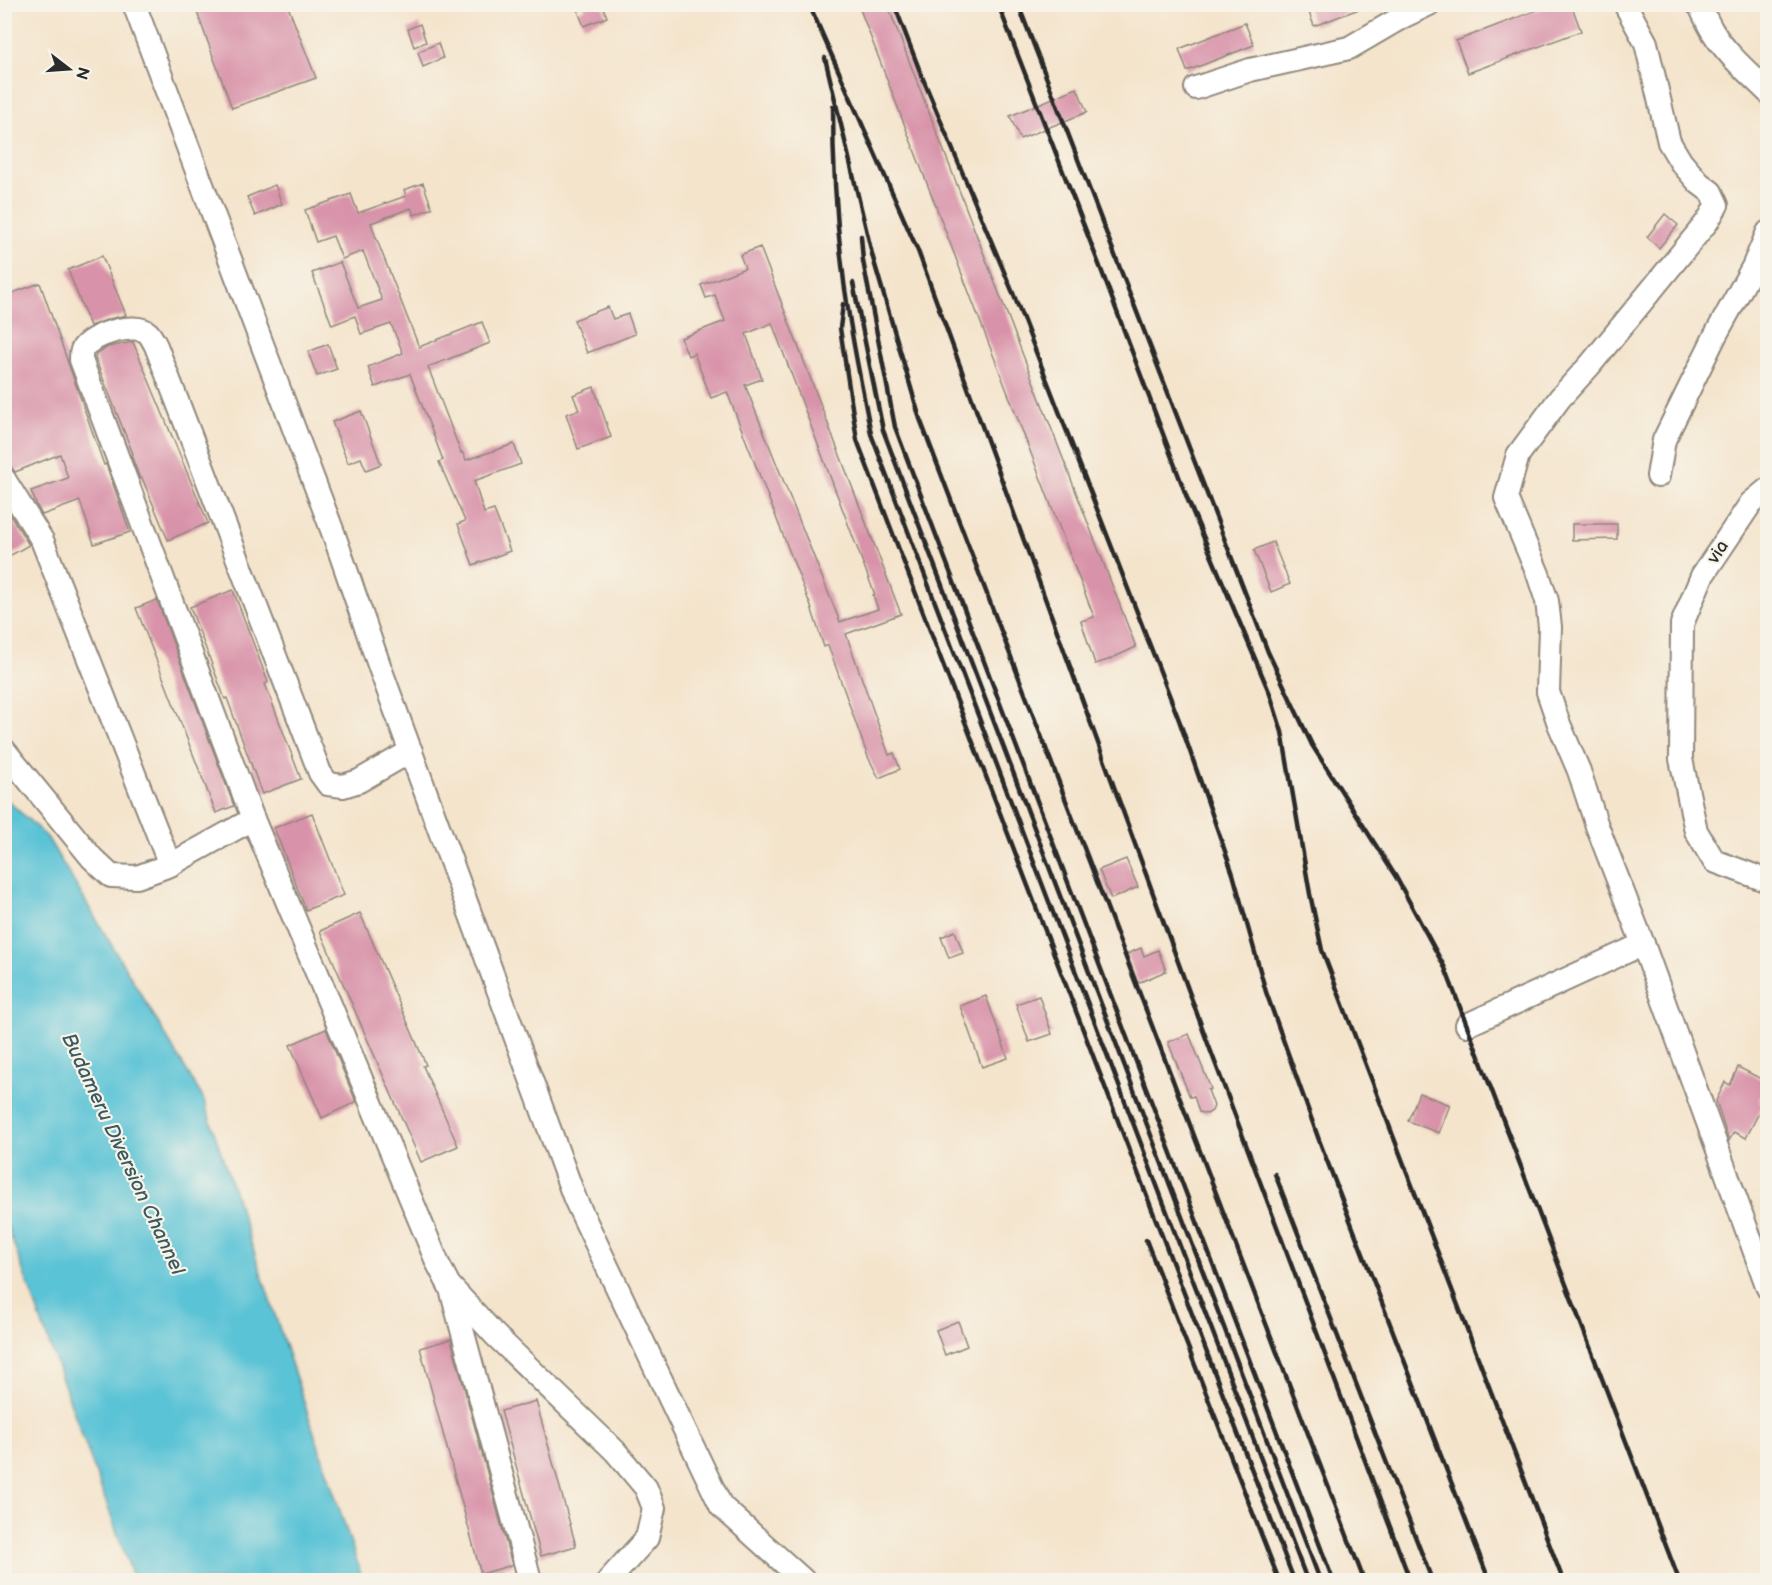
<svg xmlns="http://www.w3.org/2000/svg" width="1772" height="1585" font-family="'Balsamiq Sans',sans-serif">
  <rect width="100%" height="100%" fill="#f7f3e8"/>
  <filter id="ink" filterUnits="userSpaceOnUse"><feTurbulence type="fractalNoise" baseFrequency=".0167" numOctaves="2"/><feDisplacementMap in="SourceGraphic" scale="12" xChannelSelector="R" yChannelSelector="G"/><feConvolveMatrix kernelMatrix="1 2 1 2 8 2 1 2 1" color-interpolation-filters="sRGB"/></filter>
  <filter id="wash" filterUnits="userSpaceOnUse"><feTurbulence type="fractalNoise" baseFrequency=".008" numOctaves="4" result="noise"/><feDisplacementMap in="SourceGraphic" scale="24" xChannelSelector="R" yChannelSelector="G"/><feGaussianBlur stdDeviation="1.35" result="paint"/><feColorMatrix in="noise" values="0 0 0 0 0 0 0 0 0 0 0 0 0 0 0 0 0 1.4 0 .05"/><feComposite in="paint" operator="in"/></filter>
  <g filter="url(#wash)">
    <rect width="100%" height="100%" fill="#f4e4cc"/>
    <!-- water -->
    <polygon fill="#5ac3d6" stroke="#427780" stroke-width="1.5" points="5,798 47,837 203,1098 363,1580 134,1580 5,1220"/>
    <g id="blocks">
      <!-- building -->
      <g fill="#d892a9" fill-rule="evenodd">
        <polygon points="194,4 287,4 316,78 232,108"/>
        <polygon points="583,4 602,4 607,17 584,26 578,11 585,8"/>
        <polygon points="858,4 887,4 1136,647 1108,660 1095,664 1081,621 1094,617"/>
        <polygon points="1306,4 1366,4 1367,6 1314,26"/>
        <polygon points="1553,4 1571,4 1581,31 1468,73 1456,41"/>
        <polygon points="1245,23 1254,45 1187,71 1179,49"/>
        <polygon points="420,24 426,42 414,47 408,29"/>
        <polygon points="438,43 443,58 423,67 418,52"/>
        <polygon points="1077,88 1087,112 1020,139 1010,116"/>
        <polygon points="423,183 432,208 414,215 411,208 371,223 375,235 419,347 482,322 490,343 428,367 461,453 462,452 466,460 514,444 521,464 474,481 484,513 494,510 510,551 473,565 458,524 465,521 439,462 443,460 410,374 375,387 368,367 403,353 391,324 361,334 355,316 332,325 312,273 340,262 358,308 382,300 363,251 342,259 333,236 316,242 305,210 351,194 358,213 406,196 404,190"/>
        <polygon points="275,185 282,204 255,216 247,197"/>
        <polygon points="1665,214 1678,225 1659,248 1647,237"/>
        <path d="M760 247 901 614 846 634 889 755 894 753 900 769 879 778 868 757 828 645 824 647 810 604 727 392 711 398 694 353 688 356 681 338 725 321 715 295 706 298 701 285 745 268 740 255ZM772 323 875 595H873L878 609 840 622 745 385 762 379 746 334Z"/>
        <polygon points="102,256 126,315 109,319 90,326 68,270"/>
        <polygon points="40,283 104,465 106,464 130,532 94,544 80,501 42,515 37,506 31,491 68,478 60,454 15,472 11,467 4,466 4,296"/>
        <polygon points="608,307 613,319 628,314 635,334 587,353 574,320"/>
        <polygon points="133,342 208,523 168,540 142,478 140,479 131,455 133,454 95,358 96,354 108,347"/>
        <polygon points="328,344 337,369 317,376 308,352"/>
        <polygon points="594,387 611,437 578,449 566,414 579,410 573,395"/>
        <polygon points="361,411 381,464 366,470 361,458 348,463 332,422"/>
        <polygon points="4,505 29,545 4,559"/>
        <polygon points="1572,524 1617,524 1617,539 1572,540"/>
        <polygon points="1273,542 1290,584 1271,592 1254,550"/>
        <polygon points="233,590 268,682 265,684 301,779 262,794 227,698 225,699 190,607"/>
        <polygon points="157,600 234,806 216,813 136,608"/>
        <polygon points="312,813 344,895 306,910 274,828"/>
        <polygon points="1126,859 1138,887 1111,899 1099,870"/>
        <polygon points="360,913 426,1065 423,1066 458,1146 421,1162 320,931"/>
        <polygon points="955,931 963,953 949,958 941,937"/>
        <polygon points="1141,948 1144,956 1158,950 1166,971 1138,983 1127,954"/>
        <polygon points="986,996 1008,1058 982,1067 960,1006"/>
        <polygon points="1039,996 1052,1034 1029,1042 1016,1004"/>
        <polygon points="326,1029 356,1102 322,1118 290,1045"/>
        <polygon points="1189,1034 1211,1089 1208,1090 1214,1106 1212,1111 1207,1114 1199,1112 1194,1096 1190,1097 1168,1042"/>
        <polygon points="1738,1067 1767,1082 1767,1084 1759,1101 1764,1103 1746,1138 1734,1132 1729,1141 1716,1101 1725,1082 1730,1085"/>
        <polygon points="1419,1093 1450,1105 1439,1133 1408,1121"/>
        <polygon points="958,1321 967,1346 945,1355 936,1330"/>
        <polygon points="451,1339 512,1565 481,1574 420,1348"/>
        <polygon points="536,1401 576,1546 541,1556 501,1411"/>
      </g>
    </g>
  </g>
  <g filter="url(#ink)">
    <use href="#blocks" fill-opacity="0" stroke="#90887c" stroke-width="1.5"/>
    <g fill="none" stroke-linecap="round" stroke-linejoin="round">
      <!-- minor casing -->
      <g stroke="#90887c" stroke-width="26">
        <g id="minor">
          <polyline points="134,4 334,535 380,668 575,1199 721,1506 803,1580"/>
          <path d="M1697 4 1700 6C1704 15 1708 24 1713 32 1727 55 1749 73 1768 92"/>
          <polyline points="1196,88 1250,70 1349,48 1402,17 1429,4"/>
          <polyline points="1658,476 1664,440 1715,336 1753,267 1768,232"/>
          <polyline points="4,479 42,540 170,865"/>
          <polyline points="1768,489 1751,503 1702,576 1682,624 1681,759 1696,831 1714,861 1768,881"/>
          <path d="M4 750 92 858 111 876 137 877 170 865 253 819 81 360C81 357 81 353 82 350 89 335 136 321 148 333 151 336 154 342 156 346L320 773 328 784 343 786 359 781 411 751"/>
          <polyline points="253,819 438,1264 449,1285 495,1335 615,1451 646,1488 654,1508 647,1538 609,1580"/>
          <polyline points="1643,944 1768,1288"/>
          <polyline points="1467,1025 1643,944 1597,826 1579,771 1559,724 1548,692 1550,627 1547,601 1538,574 1506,498 1518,455 1560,398 1590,365 1707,222 1717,205 1711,192 1699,183 1681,162 1669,142 1646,43 1625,4"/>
          <polyline points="451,1289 530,1580"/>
        </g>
      </g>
      <!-- minor -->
      <use href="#minor" stroke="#fff" stroke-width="22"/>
      <!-- rail -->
      <g stroke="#2b2b2b" stroke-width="4.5">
        <polyline points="809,4 918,251 1207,1041 1410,1580"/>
        <polyline points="894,4 921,74 1013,293 1179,720 1233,874 1266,992 1319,1140 1489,1580"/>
        <polyline points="998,4 1102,272 1189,503 1270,694 1282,732 1310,894 1322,950 1563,1580"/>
        <polyline points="1018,4 1268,652 1312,745 1396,877 1445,968 1679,1580"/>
        <polyline points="825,58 873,258 920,419 1364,1580"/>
        <path d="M833 107C833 178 838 251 850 322 856 359 864 397 871 434L1307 1580"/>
        <polyline points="861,236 863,261 895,427 1333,1580"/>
        <polyline points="853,283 883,430 1320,1580"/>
        <polyline points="843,304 840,328 857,440 1294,1580"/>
        <polyline points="1275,1174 1432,1580"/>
        <polyline points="1146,1240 1279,1580"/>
      </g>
    </g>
  </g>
  <g text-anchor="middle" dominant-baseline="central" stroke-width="4.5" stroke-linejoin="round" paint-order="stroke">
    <!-- street labels -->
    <g font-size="18" fill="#2b2b2b" stroke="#f7f3e8">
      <text transform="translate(1718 552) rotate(-57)">via</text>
    </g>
    <!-- water labels -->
    <g font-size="20" font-style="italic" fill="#39595e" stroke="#f7f3e8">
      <text transform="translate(123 1154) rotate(65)">Budameru Diversion Channel</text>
    </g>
  </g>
  <!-- margin -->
  <rect width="1772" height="1585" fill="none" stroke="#f7f3e8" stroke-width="24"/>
  <!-- north arrow -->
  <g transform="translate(69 69) rotate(107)" stroke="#f7f3e8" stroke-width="4.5" paint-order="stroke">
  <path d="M0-4.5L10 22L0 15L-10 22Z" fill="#2b2b2b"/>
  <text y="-9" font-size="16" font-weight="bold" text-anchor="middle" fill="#2b2b2b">N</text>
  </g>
</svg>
